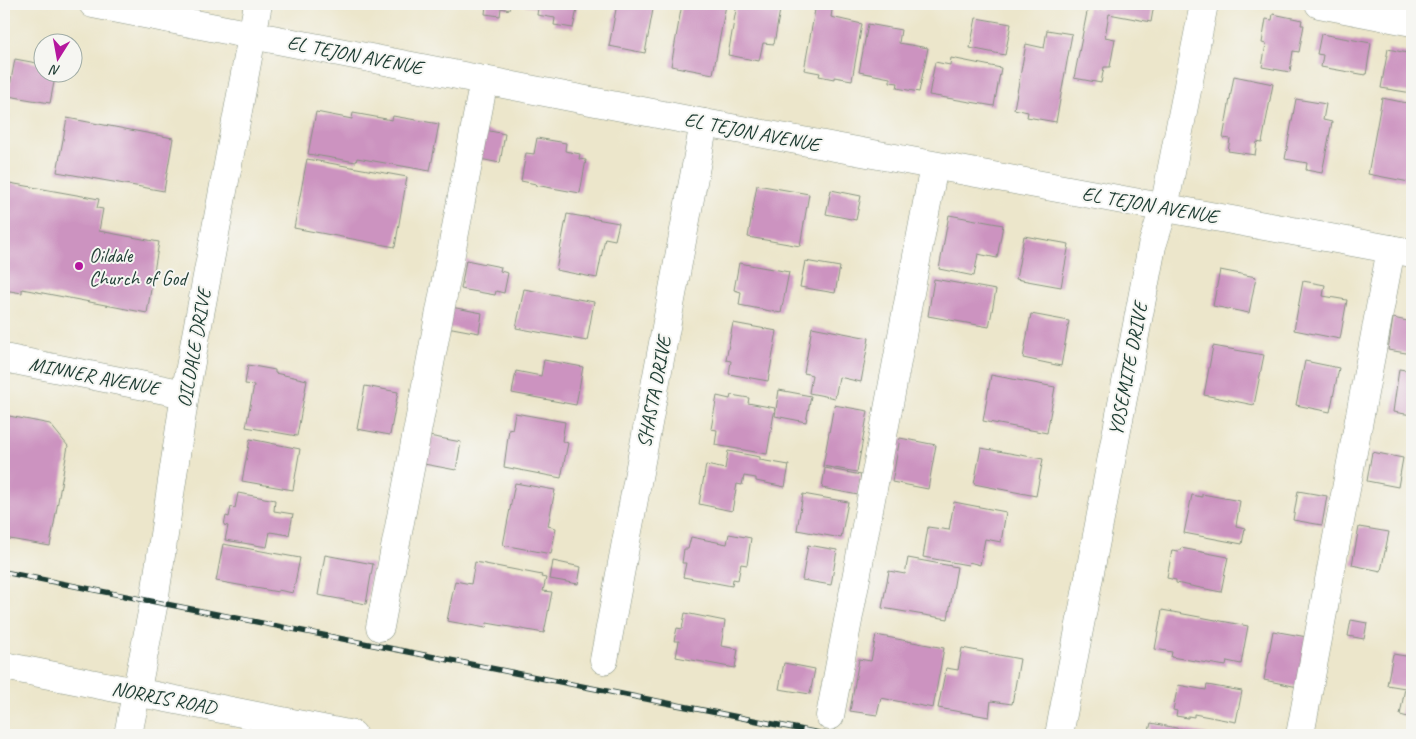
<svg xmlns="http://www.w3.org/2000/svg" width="1416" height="739" font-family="Caveat,sans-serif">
  <rect width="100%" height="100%" fill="#f6f6f2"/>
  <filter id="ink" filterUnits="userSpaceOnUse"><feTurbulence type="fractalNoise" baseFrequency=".02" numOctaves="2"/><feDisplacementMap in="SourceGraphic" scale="10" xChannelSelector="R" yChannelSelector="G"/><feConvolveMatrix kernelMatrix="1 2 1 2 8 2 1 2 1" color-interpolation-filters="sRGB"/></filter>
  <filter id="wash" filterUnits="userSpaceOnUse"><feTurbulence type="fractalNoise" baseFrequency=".0096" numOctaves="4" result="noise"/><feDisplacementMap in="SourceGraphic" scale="20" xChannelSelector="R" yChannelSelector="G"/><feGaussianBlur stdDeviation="1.12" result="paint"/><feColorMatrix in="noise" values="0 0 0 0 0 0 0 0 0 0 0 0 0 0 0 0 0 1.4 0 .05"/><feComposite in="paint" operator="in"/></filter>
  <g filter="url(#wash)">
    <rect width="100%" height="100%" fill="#ece6cb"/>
    <g id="blocks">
      <!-- building -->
      <g fill="#cc93c0">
        <polygon points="482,4 510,4 509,10 501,8 500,16 485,14 486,5"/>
        <polygon points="525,4 578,4 573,28 554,25 555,18 537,15 538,8 525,6"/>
        <polygon points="617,4 654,4 645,53 609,46"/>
        <polygon points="682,4 726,5 713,74 671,66"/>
        <polygon points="737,4 781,4 774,44 763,43 759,61 728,55"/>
        <polygon points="801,4 833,4 831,17 862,24 852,80 834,77 834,79 819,76 820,73 804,70 815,10 801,8"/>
        <polygon points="1102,4 1154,4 1151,22 1109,14 1105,37 1115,39 1110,67 1104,67 1101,83 1074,78 1088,7 1101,10"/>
        <polygon points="1273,14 1302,20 1301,25 1304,25 1299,52 1293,51 1290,72 1262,67 1266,44 1262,43 1266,19 1272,20"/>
        <polygon points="976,18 1011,24 1005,55 970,48"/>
        <polygon points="868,24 901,30 899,43 928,48 919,92 897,88 898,83 890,82 890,78 859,72"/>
        <polygon points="1047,30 1072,34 1056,122 1027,117 1028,112 1014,109 1026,44 1044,48"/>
        <polygon points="1321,34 1371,43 1366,75 1321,67 1323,55 1317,54"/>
        <polygon points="1388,49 1412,54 1412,93 1381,88"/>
        <polygon points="951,58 1001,68 994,106 929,95 935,62 950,65"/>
        <polygon points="15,59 42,64 42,72 56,72 50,103 8,96"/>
        <polygon points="1234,76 1273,84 1262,143 1257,142 1255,155 1228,151 1230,139 1223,138"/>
        <polygon points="1382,98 1412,104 1412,165 1409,182 1368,174"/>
        <polygon points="1296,99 1326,104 1323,120 1332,122 1322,173 1306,170 1307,163 1285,159"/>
        <polygon points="316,112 352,119 353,113 392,120 393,116 439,124 430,171 357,158 356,162 308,154"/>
        <polygon points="4,114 10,115 5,140 4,140"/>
        <polygon points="67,118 173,138 164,191 57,172"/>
        <polygon points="485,130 505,134 500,163 480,159"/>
        <polygon points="537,138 566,143 565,151 580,154 579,159 586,160 580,193 535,185 536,184 521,181 526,153 534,154"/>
        <polygon points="307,159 407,177 395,247 294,228"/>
        <polygon points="4,182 99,199 97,208 103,209 99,231 159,242 147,313 22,289 22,293 4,290"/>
        <polygon points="757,185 809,194 800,246 748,237"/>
        <polygon points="831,190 861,196 856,220 826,214"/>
        <polygon points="567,214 619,223 615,240 605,238 597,278 556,270"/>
        <polygon points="949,215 1003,225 997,258 978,254 974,276 939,269"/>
        <polygon points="1024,236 1069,244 1061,287 1016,279"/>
        <polygon points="466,260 501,267 500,271 508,273 504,293 496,291 495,295 461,289"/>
        <polygon points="805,261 840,267 835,293 800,287"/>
        <polygon points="739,263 789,272 781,313 739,305 741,292 734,290"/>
        <polygon points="1220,270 1256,277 1249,313 1213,306"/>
        <polygon points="934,279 996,290 989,327 928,316"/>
        <polygon points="1303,281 1325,285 1323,296 1347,300 1340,339 1294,330"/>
        <polygon points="524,289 594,302 587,341 516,328"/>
        <polygon points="451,307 482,313 479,333 447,327"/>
        <polygon points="1031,314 1069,321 1061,366 1023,358"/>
        <polygon points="1393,318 1412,322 1412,354 1388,350"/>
        <polygon points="733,323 777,331 768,381 729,374 731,361 726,360"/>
        <polygon points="812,327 869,338 861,382 839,377 835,398 809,393 812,375 804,373"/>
        <polygon points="1213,346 1264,355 1254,405 1204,395"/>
        <polygon points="544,360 583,367 576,405 512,393 516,371 541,376"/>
        <polygon points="1305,361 1339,368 1330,412 1296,405"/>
        <polygon points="248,365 275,370 275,373 307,380 297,436 246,427 254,385 245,384"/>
        <polygon points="1399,369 1412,371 1412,415 1393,412"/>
        <polygon points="991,375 1055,387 1047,433 983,421"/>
        <polygon points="365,386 398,392 390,435 357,429"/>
        <polygon points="779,390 811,396 806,422 775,416"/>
        <polygon points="731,395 749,398 748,403 775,408 767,454 715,445 717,430 711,429 717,396 730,399"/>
        <polygon points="834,405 868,411 857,472 823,466"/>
        <polygon points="515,413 565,422 562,441 568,443 561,478 504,467 509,429 512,430"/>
        <polygon points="4,415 50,424 68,446 50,546 4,538"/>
        <polygon points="429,436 461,442 456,470 424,464"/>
        <polygon points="900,438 936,445 928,489 892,482"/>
        <polygon points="250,439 300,449 293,490 242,481"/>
        <polygon points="981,448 1043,459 1036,496 974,484"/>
        <polygon points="728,451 760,457 760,460 789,465 785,487 756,481 756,478 744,476 742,485 737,484 732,511 699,504 706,465 725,469"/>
        <polygon points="1372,452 1403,458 1398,487 1367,481"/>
        <polygon points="825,468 861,475 858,495 822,488"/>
        <polygon points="515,483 555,490 548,526 556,528 551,554 503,545"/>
        <polygon points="1298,491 1327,496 1322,525 1293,520"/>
        <polygon points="238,493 275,500 274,511 293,514 289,535 270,532 267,547 225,540 228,526 224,525 226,516 229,517 231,507 235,508"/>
        <polygon points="803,494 848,502 841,538 797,530"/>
        <polygon points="1202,494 1240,501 1236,526 1245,528 1242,544 1184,533 1192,495 1202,497"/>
        <polygon points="954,502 1006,512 1001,542 985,539 980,565 969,562 968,565 923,557 928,527 949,530"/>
        <polygon points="1359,527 1389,532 1381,571 1352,565"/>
        <polygon points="729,534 751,538 747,565 741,564 738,580 733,579 732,586 683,577 686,563 682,563 684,549 688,549 691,537 727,544"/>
        <polygon points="223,544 300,558 293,593 278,590 278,592 216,581"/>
        <polygon points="808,545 837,550 831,585 802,580"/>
        <polygon points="1181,548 1228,557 1221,592 1176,583 1176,580 1167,578 1172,550 1179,551"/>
        <polygon points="325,555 373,564 366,604 318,595"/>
        <polygon points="908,558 957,567 948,619 882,608 889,571 905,574"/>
        <polygon points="553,561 581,567 578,584 550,579"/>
        <polygon points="475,562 542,575 541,577 546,578 543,591 552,592 544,633 487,623 486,628 447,621 455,581 471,584"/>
        <polygon points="1162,610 1248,626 1241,664 1227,661 1226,666 1171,657 1172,652 1155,649"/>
        <polygon points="685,613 725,621 721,646 738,649 735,668 676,657 679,641 674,641 677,628 682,629"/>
        <polygon points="1351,620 1367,623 1364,639 1348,636"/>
        <polygon points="1273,631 1307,637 1298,687 1264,680"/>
        <polygon points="876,635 944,648 933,708 881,698 877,715 850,711 859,659 871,661"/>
        <polygon points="962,648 1020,659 1012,704 991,701 989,717 938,708 946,668 958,670"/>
        <polygon points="1393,654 1412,657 1412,718 1400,715 1405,688 1387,685"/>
        <polygon points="784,663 815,669 810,694 779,689"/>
        <polygon points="1178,685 1206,690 1207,685 1242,691 1236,722 1194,714 1194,717 1188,716 1188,718 1176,716 1177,711 1173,710"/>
        <polygon points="1151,723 1207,734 1207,735 1148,735"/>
      </g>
    </g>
  </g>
  <g filter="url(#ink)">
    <use href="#blocks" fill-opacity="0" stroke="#869280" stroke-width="1"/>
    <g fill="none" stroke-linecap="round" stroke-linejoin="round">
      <!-- minor casing -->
      <g stroke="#869280" stroke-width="29">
        <g id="minor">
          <polyline points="93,4 704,123 1412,253"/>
          <polyline points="1319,4 1412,22"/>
          <polyline points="4,358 185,394"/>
          <polyline points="380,627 484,80"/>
          <polyline points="604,660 704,123"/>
          <polyline points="4,666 353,735"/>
          <polyline points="830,716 934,166"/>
          <polyline points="128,735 154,602 185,394 258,4"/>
          <polyline points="1059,735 1152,246 1164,208 1204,4"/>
          <polyline points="1300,735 1391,249"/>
        </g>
      </g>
      <!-- minor -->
      <use href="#minor" stroke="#fff" stroke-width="28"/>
      <!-- rail casing -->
      <g stroke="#1f3d34" stroke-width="5.5">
        <polyline id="rail" points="4,572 829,735"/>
      </g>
      <!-- rail -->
      <use href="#rail" stroke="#f6f6f2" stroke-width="4" stroke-dasharray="11" stroke-linecap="butt"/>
    </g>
  </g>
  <!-- markers -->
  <circle fill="#b5179e" stroke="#f6f6f2" stroke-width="2" cx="79" cy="266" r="5"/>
  <g text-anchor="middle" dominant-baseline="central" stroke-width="4" stroke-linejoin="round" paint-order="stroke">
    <!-- street labels -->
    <g font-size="20" fill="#1f3d34" stroke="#f6f6f2">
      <text transform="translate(355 55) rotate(11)">EL TEJON AVENUE</text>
      <text transform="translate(752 132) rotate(11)">EL TEJON AVENUE</text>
      <text transform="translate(1150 205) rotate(10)">EL TEJON AVENUE</text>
      <text transform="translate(194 348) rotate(-80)">OILDALE DRIVE</text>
      <text transform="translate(1128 369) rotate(-79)">YOSEMITE DRIVE</text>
      <text transform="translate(94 376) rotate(11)">MINNER AVENUE</text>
      <text transform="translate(654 392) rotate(-79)">SHASTA DRIVE</text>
      <text transform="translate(164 698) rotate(11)">NORRIS ROAD</text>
    </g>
    <!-- poi labels -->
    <g font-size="20" fill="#1f3d34" stroke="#f6f6f2" text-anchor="start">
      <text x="89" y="255">Oildale<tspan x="89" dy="23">Church of God</tspan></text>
    </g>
  </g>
  <!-- margin -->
  <rect width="1416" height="739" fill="none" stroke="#f6f6f2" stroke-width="20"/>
  <!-- north arrow -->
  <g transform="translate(58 58) rotate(191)"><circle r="24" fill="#f6f6f2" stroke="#a0aca6"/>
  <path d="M0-4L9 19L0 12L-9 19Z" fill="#b5179e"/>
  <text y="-8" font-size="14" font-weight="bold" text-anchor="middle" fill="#1f3d34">N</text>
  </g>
</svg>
